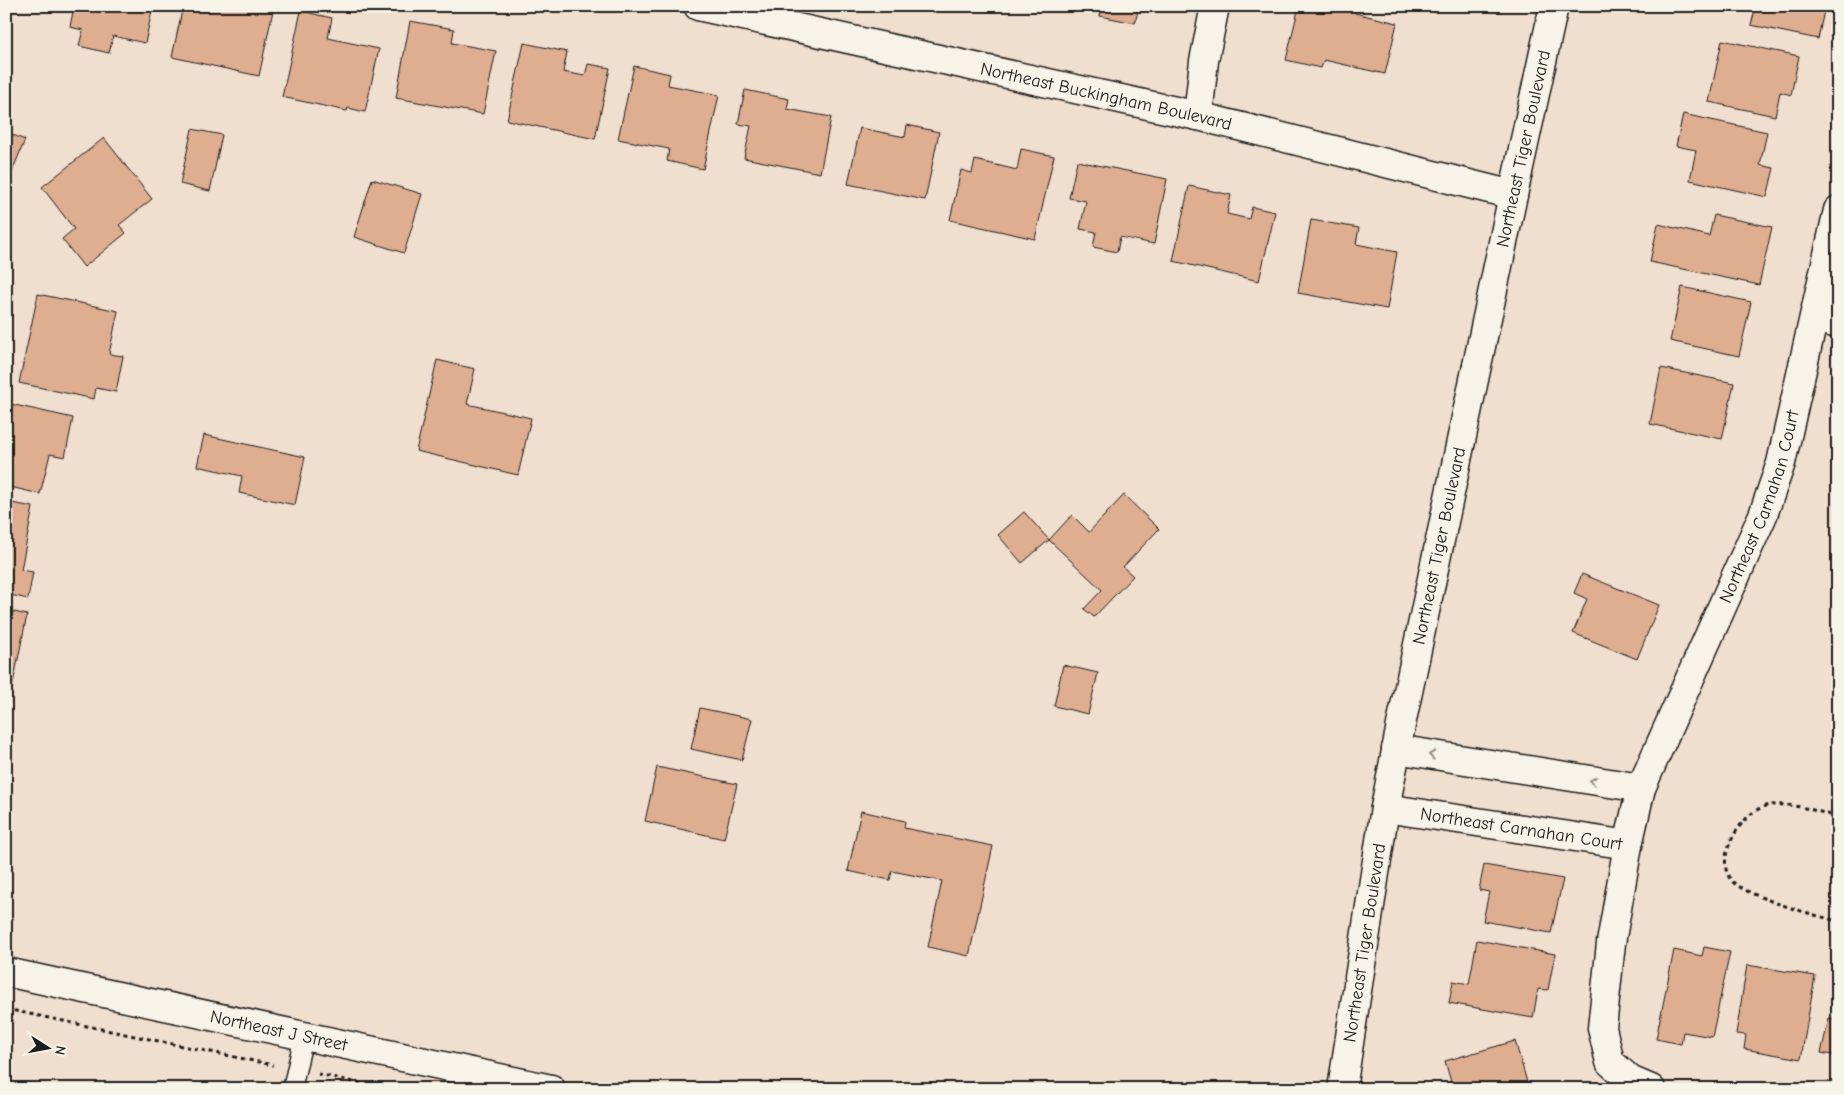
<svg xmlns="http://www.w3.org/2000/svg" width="1844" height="1095" font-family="'Comic Neue',sans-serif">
  <rect width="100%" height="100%" fill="#f0dece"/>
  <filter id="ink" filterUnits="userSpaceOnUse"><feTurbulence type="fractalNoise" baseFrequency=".02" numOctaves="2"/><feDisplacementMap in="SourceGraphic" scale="10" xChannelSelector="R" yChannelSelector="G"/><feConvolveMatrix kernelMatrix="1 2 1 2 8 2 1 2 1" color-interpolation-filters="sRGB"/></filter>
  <g filter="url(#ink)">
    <!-- building -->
    <g fill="#dfae91" stroke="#1c1c1c">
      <polygon points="74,6 153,6 145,43 113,36 109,53 79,46 83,30 70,27"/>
      <polygon points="183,6 193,8 194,6 274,6 259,76 172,57"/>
      <polygon points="1102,6 1139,6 1135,23 1100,16"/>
      <polygon points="1299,6 1356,6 1355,13 1397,23 1385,74 1324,60 1321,68 1286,60"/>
      <polygon points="1756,6 1825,6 1818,39 1751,25"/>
      <polygon points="301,11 332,18 328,38 379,49 365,112 348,108 347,111 282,97"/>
      <polygon points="410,21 454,29 452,43 496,51 483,114 396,98"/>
      <polygon points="1722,40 1799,56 1791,95 1780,92 1775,116 1709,102"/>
      <polygon points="524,43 567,52 563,72 585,76 588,64 610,68 595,139 507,120"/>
      <polygon points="634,66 670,74 668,85 719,95 703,169 667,161 669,149 618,139"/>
      <polygon points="745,90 789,99 787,109 831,117 820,173 744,158 751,126 738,124"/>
      <polygon points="1683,114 1767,132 1760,165 1774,168 1767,197 1690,180 1696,150 1676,146"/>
      <polygon points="907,125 939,132 925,200 848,184 860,128 905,137"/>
      <polygon points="192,129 222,135 210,191 180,184"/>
      <polygon points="6,132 25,140 6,186"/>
      <polygon points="104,138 152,199 119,225 126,233 84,267 62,239 74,229 42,187"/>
      <polygon points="1021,149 1054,156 1035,239 950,220 961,170 972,173 975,160 1017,170"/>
      <polygon points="1077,161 1167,179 1154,244 1120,237 1117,252 1093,247 1096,232 1080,229 1086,201 1069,198"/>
      <polygon points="372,179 422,194 404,253 354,237"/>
      <polygon points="1189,186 1231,195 1227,214 1249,219 1252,207 1275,212 1259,281 1173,261"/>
      <polygon points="1714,215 1772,227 1759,285 1650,262 1658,224 1709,236"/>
      <polygon points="1311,220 1359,228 1356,244 1397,252 1387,309 1298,293"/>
      <polygon points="1682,287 1751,302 1739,356 1670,341"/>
      <polygon points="38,294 118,311 109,354 123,356 116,392 96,388 94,399 19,383"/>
      <polygon points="437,360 475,369 467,404 531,418 518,475 416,451"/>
      <polygon points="1661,368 1734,383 1722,439 1650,424"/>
      <polygon points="6,403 73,418 65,457 50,454 40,494 6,486"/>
      <polygon points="204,435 305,457 295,505 239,493 242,476 197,466"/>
      <polygon points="1124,495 1159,529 1123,567 1133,576 1094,617 1084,609 1102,590 1049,540 1072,515 1089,532"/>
      <polygon points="6,502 33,507 21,570 33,572 28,599 6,594"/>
      <polygon points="1024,512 1049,540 1022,563 998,535"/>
      <polygon points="1582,574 1659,605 1637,659 1573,633 1587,599 1574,593"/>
      <polygon points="6,610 27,615 9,703 6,703"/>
      <polygon points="1063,665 1098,673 1088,714 1054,706"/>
      <polygon points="700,708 752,719 742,760 691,749"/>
      <polygon points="657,767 737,784 724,839 645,821"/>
      <polygon points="861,811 905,821 904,828 993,846 969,956 928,947 942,881 892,871 890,880 848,871"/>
      <polygon points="1484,865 1563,879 1551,933 1483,921 1489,892 1479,890"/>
      <polygon points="1477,940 1555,954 1548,990 1538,989 1533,1018 1449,1003 1453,981 1469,984"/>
      <polygon points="1704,947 1730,952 1712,1037 1683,1032 1681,1044 1656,1039 1674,950 1702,956"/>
      <polygon points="1747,965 1815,976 1801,1059 1744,1049 1746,1035 1736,1034"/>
      <polygon points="1829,1018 1838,1020 1838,1056 1821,1053"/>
      <polygon points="1515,1041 1529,1089 1453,1089 1445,1061"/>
    </g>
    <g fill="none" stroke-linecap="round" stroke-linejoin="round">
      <!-- service casing -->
      <g stroke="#1c1c1c" stroke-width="21">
        <polyline id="service" points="292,1089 304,1036"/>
      </g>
      <!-- minor casing -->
      <g stroke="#1c1c1c" stroke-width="31">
        <g id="minor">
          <path id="s1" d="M698 6 1198 116 1513 195"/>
          <polyline points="1198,116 1204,61 1215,6"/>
          <polyline points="1815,318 1838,324"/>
          <polyline points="1396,749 1641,788"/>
          <path id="s2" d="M1385 808 1628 845"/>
          <path id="s3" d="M1651 1089 1630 1080 1610 1062 1602 1028 1611 943 1628 845 1641 788 1763 515 1781 463 1838 210"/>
        </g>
      </g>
      <!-- tertiary casing -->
      <g stroke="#1c1c1c" stroke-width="31">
        <g id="tertiary">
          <path id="s4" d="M6 972 551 1089"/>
          <path id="s5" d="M1342 1089 1385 808 1401 725 1513 195 1554 6"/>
        </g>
      </g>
      <!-- path -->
      <g stroke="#1c1c1c" stroke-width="3" stroke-dasharray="4 4" stroke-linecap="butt">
        <path d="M1838 817C1816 811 1794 803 1771 805 1745 806 1711 859 1732 881 1745 896 1816 916 1838 921"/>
        <polyline points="6,1009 273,1065"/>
        <polyline points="318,1074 386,1089"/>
      </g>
      <!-- service -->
      <use href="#service" stroke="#f7f3e8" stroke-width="18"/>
      <!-- minor -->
      <use href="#minor" stroke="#f7f3e8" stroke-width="28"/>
      <!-- tertiary -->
      <use href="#tertiary" stroke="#f7f3e8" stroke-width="28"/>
    </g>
    <!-- one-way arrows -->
    <defs><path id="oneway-chevron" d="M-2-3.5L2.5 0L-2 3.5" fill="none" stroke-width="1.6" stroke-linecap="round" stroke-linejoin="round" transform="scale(1.25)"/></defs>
    <g stroke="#94928c">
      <use href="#oneway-chevron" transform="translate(1432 755) rotate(-171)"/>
      <use href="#oneway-chevron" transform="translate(1593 781) rotate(-171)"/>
    </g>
  </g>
  <g text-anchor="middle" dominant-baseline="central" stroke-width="5" stroke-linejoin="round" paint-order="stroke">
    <!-- street labels -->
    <g font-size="18" fill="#1c1c1c" stroke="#f7f3e8">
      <text stroke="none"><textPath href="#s1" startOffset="418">Northeast Buckingham Boulevard</textPath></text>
      <text stroke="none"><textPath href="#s5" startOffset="958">Northeast Tiger Boulevard</textPath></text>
      <text stroke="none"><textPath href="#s3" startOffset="634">Northeast Carnahan Court</textPath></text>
      <text stroke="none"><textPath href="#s5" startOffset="552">Northeast Tiger Boulevard</textPath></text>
      <text stroke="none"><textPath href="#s2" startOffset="138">Northeast Carnahan Court</textPath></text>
      <text stroke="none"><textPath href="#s5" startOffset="148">Northeast Tiger Boulevard</textPath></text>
      <text stroke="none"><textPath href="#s4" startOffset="279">Northeast J Street</textPath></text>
    </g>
  </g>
  <!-- margin -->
  <rect width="1844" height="1095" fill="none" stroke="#f7f3e8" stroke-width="25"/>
  <rect x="12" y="12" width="1819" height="1070" fill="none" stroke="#1c1c1c" stroke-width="2" filter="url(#ink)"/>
  <!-- north arrow -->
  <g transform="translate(48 1048) rotate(101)" stroke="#f7f3e8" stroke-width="4" paint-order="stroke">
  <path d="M0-4L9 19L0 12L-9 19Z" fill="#1c1c1c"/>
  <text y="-8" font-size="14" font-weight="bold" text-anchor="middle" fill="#1c1c1c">N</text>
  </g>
</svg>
